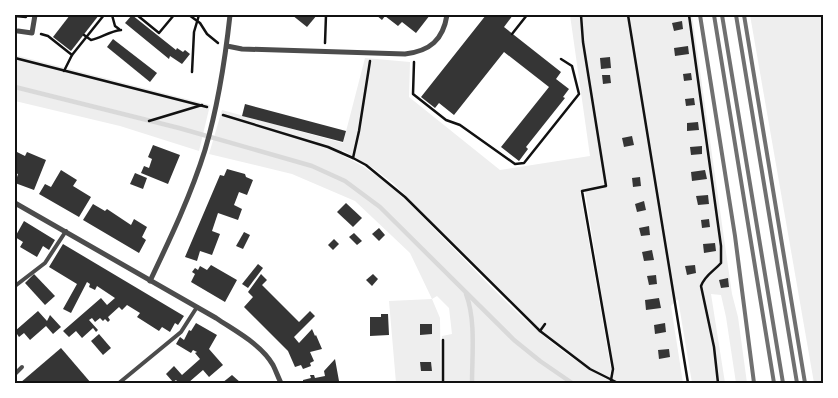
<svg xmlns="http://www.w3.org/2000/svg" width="838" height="398" font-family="Merriweather,serif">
  <rect width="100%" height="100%" fill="#fff"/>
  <!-- green -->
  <g fill="#eee" fill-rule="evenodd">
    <path d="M570 15H692L732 294 738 317 747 383H736L726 317 721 295 711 294 725 383H692L678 299 671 306 683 383H443L442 336 452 334 449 308 437 296 432 299 440 318 441 383H396L389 301 432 299 410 253 355 201 292 174 209 154 222 110 343 143 365 58 410 62 409 97 500 170 590 156ZM342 150 373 168 394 184 541 331 591 368 609 377 606 379C539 343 490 284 437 232 409 203 381 173 343 156ZM586 189 585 191 614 372 610 376 611 369 580 191Z"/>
    <polygon points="750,15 823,15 823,383 814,383"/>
    <polygon points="15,55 210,105 199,151 120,126 15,101"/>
  </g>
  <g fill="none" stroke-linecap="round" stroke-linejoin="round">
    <!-- stream -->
    <g stroke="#d9d9d9" stroke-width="4.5">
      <polyline points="15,87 179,128 312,166 345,181 380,207 514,340 540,361 572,383"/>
      <path d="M466 294C476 320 472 356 472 383"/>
    </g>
  </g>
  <!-- building -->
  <g fill="#353535">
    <polygon points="70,15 99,15 71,51 53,37"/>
    <polygon points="132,15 176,50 177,48 183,52 185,50 190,54 182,64 170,56 169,59 125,23"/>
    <polygon points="292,15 317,15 307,27"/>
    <polygon points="376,15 430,15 416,33 402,22 398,26 385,16 382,20"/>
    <polygon points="486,15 513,15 504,27 561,72 556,79 569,89 563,97 565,98 526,147 528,149 519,161 501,147 549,87 504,52 454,115 439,103 435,108 421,97"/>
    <polygon points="682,21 683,29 674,31 672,23"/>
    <polygon points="113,39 157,73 150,82 107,47"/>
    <polygon points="688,46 689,54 675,56 674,48"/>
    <polygon points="610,57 611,68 601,69 600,58"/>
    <polygon points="691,73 692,80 684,81 683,74"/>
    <polygon points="602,75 610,75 611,83 603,84"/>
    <polygon points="694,98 695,105 686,106 685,99"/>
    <polygon points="245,104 346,131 343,142 242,116"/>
    <polygon points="698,122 699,130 687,131 687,123"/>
    <polygon points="632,136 634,145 624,147 622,138"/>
    <polygon points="153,145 180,155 168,184 141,173 144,166 149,168 152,159 148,157"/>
    <polygon points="702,146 702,154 691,155 690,147"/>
    <polygon points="15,151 25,156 27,152 46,160 34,190 15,183 18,174 15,173"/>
    <polygon points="227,169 245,174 246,177 253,180 247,195 239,192 234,205 242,209 238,220 218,213 212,231 220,234 212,255 200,251 197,261 185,257 220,175 224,176"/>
    <polygon points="61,170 77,180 73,186 91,197 79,217 39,194 45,184 51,187"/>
    <polygon points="705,170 707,179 692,181 691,172"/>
    <polygon points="135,173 147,178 143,189 130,184"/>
    <polygon points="640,177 641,186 633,187 632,178"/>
    <polygon points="708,195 709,204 698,205 696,196"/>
    <polygon points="644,201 646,210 637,212 635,204"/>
    <polygon points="346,203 362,218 353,227 337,212"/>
    <polygon points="93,204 105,211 107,209 131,225 134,219 147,227 142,237 146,240 139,253 83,220"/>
    <polygon points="709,219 710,227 702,228 701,220"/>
    <polygon points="24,221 55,240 49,250 43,246 37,257 20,247 23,242 15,237"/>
    <polygon points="649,226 650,235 641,236 639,228"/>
    <polygon points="379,228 385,235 379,241 372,234"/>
    <polygon points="244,232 250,235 243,249 236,246"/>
    <polygon points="354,233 362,241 357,245 349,237"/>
    <polygon points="334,239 339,244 333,250 328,245"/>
    <polygon points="715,243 716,251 704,253 703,244"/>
    <polygon points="63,244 184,316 178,325 175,323 170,332 162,327 159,331 137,317 140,313 127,305 122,310 119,307 108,317 110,320 108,322 105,319 103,321 100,318 95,322 92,318 89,320 98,330 96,332 93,328 82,338 76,331 69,337 63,331 101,298 107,305 115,298 97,286 95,290 89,287 90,284 87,282 71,313 63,309 77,284 49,267"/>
    <polygon points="652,250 654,260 644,261 642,252"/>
    <polygon points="258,264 263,268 248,288 242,284"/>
    <polygon points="211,265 237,280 225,302 191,282 195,274 192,272 195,268 198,270 200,266 207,270"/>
    <polygon points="695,265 696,273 687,275 685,266"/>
    <polygon points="34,274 55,296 45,305 25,283"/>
    <polygon points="261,274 267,280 262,285 299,322 310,311 315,316 294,337 299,343 312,329 315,336 316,335 322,349 310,352 314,361 310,363 311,366 303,369 301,365 295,367 288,351 244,307 253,297 248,292"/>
    <polygon points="373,274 378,279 372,286 366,280"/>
    <polygon points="656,275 657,284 649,285 647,276"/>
    <polygon points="728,278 729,287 721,288 719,280"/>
    <polygon points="659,298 661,308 646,310 645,300"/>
    <polygon points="38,311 47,321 50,315 61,327 53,334 46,326 30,340 24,333 19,337 15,331"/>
    <polygon points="381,314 388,314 389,335 370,336 370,317 381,317"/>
    <polygon points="196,323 217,335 209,349 223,365 209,377 203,370 188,383 179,383 176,380 173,382 166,374 174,366 182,375 200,359 195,353 197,352 193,350 191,353 176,344 180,337 184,340 189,330 191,331"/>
    <polygon points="665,323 666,332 655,334 654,325"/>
    <polygon points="420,324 432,324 432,334 420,335"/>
    <polygon points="99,334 111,348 103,355 91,341"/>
    <polygon points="61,348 91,383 20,383"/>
    <polygon points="669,349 670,357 659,359 658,350"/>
    <polygon points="335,359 339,381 338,383 303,383 303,380 311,378 310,375 314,375 315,378 325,376 324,371"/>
    <polygon points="420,362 431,362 432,371 421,371"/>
    <polygon points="232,375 241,383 222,383"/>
  </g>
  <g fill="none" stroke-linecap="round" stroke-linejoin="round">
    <!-- path -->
    <g stroke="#111" stroke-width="2.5">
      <polyline points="112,15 115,26 119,29"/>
      <polyline points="137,15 159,33 174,15"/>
      <polyline points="189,15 200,23 207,34 218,43"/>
      <polyline points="581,15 583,42 606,186 582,191 613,369 611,380"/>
      <polyline points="628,15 688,383"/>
      <path d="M689 15 721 246V263C714 271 705 275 701 286L714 347 718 383"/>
      <polyline points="15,16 26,17"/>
      <polyline points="41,34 48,36 72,55 64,71"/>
      <polyline points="512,34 527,15"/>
      <path d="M84 35 91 40C101 38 110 31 121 30"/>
      <polyline points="325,43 326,15"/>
      <polyline points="72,55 104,15"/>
      <polyline points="15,58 207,107"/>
      <polyline points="414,62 413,94 446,120 460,125 515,164 524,163 579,94 572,66 561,59"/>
      <polyline points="192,72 194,32 199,15"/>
      <polyline points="223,115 328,147 353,158 366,165 405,197 540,331 590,369 618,383"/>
      <polyline points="149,121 202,105"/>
      <polyline points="353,158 359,131 370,61"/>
      <polyline points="540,331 545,324"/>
      <polyline points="443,340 443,383"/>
    </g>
    <!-- service -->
    <g stroke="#4c4c4c" stroke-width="4">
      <polyline points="15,286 45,263 66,231"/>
      <polyline points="15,374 22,367"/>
      <polyline points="119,383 181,332 197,307"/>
    </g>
    <!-- minor -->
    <g stroke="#4c4c4c" stroke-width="5">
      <polyline points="18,31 32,33 35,15"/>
      <path d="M227 46 242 49 405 54C430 51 443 40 447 15"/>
      <path d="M15 203 216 318C235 331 261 344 273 365 276 371 278 377 281 383"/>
      <path d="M150 281C170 239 191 195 205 150 218 106 225 61 230 15"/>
    </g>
    <!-- rail -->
    <g stroke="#707070" stroke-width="4">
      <polyline points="700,15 735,236 754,383"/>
      <polyline points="714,15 774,383"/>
      <polyline points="722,15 783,383"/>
      <polyline points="736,15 797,383"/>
      <polyline points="744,15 805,383"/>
    </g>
  </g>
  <!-- border -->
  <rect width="838" height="398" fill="none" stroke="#ffffff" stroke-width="32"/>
  <rect x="16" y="16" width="806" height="366" fill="none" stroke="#111" stroke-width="2"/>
</svg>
